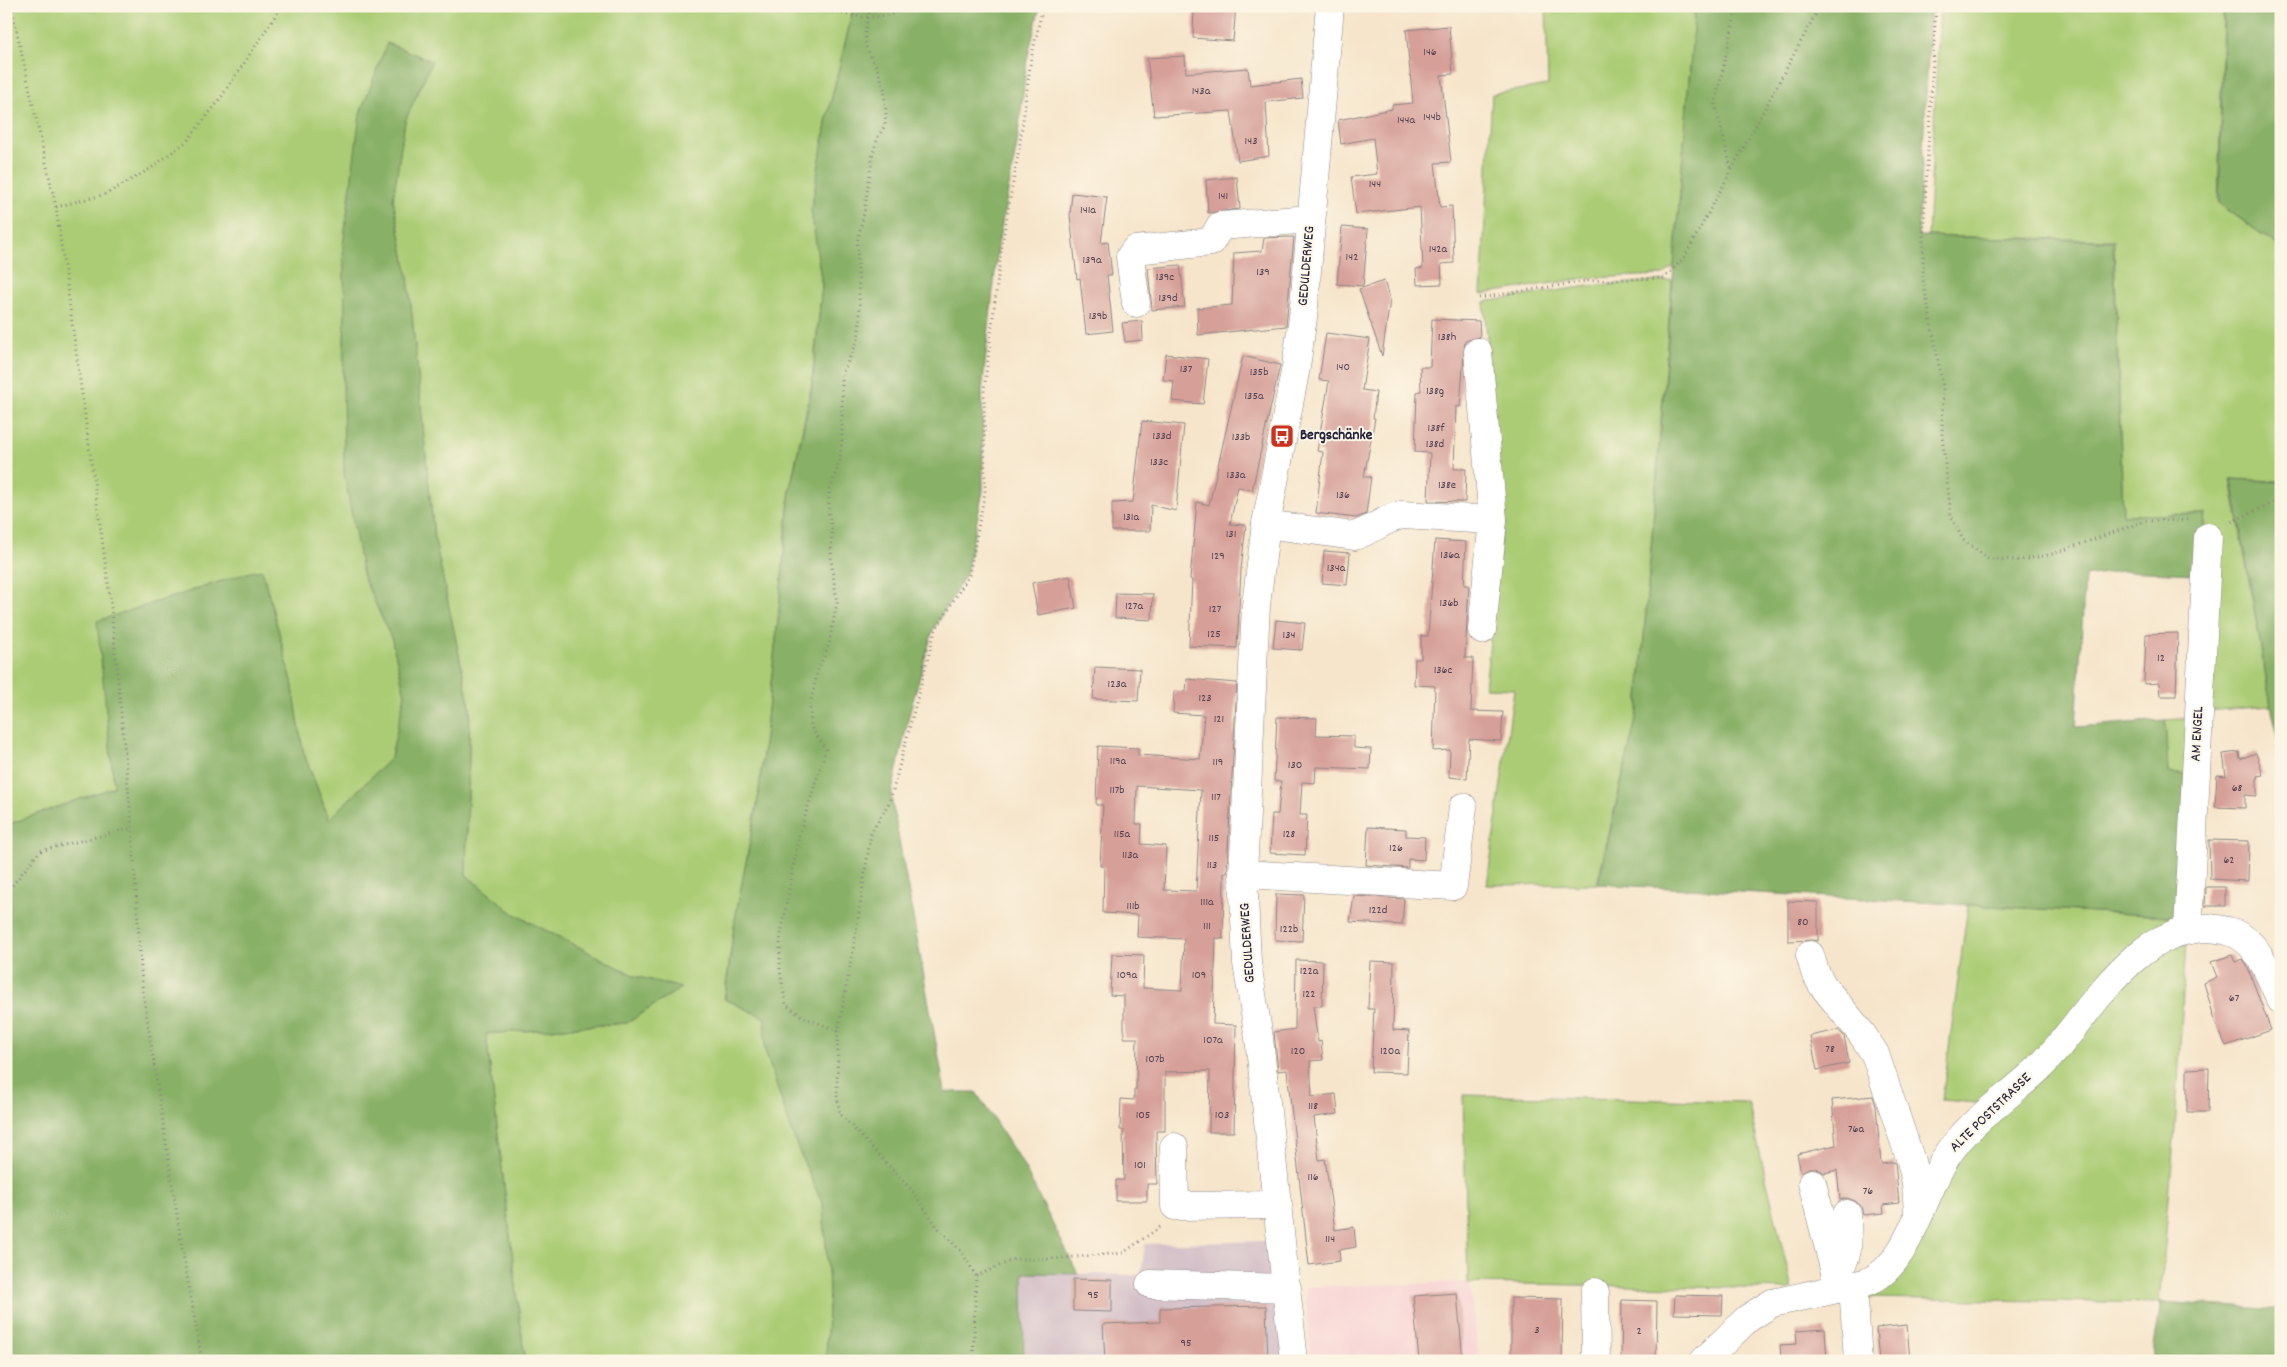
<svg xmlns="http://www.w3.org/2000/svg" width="2287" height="1367" font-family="Dekko,sans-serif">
  <rect width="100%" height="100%" fill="#fcf5e5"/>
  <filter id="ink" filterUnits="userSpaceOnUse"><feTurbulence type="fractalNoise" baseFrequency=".02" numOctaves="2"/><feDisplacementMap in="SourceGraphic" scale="10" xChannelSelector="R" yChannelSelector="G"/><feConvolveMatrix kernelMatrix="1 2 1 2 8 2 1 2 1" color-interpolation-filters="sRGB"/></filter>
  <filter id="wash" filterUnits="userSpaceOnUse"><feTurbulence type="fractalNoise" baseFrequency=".0096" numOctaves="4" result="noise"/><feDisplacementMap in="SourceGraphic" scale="20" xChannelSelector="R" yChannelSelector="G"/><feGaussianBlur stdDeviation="1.12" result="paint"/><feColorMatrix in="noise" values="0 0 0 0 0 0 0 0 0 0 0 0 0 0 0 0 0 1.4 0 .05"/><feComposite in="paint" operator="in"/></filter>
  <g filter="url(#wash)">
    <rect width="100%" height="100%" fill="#f6e5cb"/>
    <!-- built -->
    <polygon fill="#f7cfd3" points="1469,1282 1479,1361 1311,1361 1305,1287"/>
    <!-- industrial -->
    <polygon fill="#d2bdc7" points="1272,1241 1287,1361 1025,1361 1023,1273 1141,1275 1145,1244"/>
    <!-- green -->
    <g fill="#abcc75" stroke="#667758">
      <polygon points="6,6 854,6 827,118 812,210 822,287 811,388 790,488 778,620 758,799 735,920 724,999 765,1017 765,1050 796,1144 823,1205 829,1286 826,1361 525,1361 486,1034 627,1023 680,988 635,976 514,914 466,875 470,707 434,536 408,276 393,199 405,121 431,61 387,43 345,310 343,380 363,576 392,640 405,694 391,758 329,819 303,751 292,681 262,570 98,621 114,787 6,825"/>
      <polygon points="1546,6 1695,6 1674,266 1663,275 1586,278 1481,294 1492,94 1548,85"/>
      <polygon points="1940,6 2223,6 2218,203 2281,248 2281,481 2231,479 2271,706 2204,711 2203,544 2206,514 2123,515 2114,240 1928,236"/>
      <polygon points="1672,280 1638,711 1597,884 1487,885 1514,689 1485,688 1503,521 1484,302 1588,286"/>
      <polygon points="2193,718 2190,775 2168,773 2165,720"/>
      <polygon points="1968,905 2185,917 1988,1104 1942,1100"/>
      <polygon points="2186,942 2176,1116 2160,1303 1865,1298 1963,1151 2086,1028 2153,956"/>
      <polygon points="1463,1095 1748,1102 1792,1289 1468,1283"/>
    </g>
    <!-- forest -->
    <g fill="#88b066" stroke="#556950">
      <polygon points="854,6 1040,6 1027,60 1017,144 998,244 982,391 983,491 966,574 933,630 910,711 891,796 945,1092 976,1092 1021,1161 1078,1274 1023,1273 1024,1361 826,1361 829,1286 823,1205 796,1144 765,1050 765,1018 725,999 735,919 758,800 778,621 790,489 812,388 822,286 811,210 827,118"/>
      <polygon points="1695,6 1931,6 1918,236 2113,241 2123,515 2206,514 2198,574 2121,571 2085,576 2076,727 2165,720 2168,773 2190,775 2185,917 1598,884 1638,711"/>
      <polygon points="2224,6 2281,6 2281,248 2219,203"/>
      <polygon points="387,43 432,61 405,121 393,199 408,276 434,536 470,707 466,875 514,914 635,976 681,988 627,1023 486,1034 525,1361 6,1361 6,825 114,787 97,621 250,572 262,570 292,681 303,751 329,819 391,758 405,694 392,640 363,576 344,473 343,380 345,310 343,245 360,114"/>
      <polygon points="2232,479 2281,482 2281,750 2271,706"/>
      <polygon points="2161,1302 2281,1310 2281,1361 2152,1361"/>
    </g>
    <g id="blocks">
      <!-- building -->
      <g fill="#d69f98" fill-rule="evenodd">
        <polygon points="1194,6 1236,6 1233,41 1193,38"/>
        <polygon points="1449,26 1453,74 1441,75 1451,162 1435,163 1440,207 1452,206 1454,263 1441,264 1442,284 1417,285 1416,269 1423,268 1420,207 1356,214 1351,177 1377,174 1373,138 1341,144 1338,120 1392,109 1392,105 1413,103 1406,30"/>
        <polygon points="1185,56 1186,73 1248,68 1250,85 1301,79 1303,98 1266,102 1269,156 1238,161 1231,111 1154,116 1147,58"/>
        <polygon points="1237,177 1240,209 1208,213 1206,180"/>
        <polygon points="1072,193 1107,197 1101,243 1108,242 1112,275 1107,275 1113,331 1086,334 1080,278 1077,279 1070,215"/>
        <polygon points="1342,227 1368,229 1363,286 1337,284"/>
        <polygon points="1294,237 1286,326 1198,335 1197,308 1232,305 1234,253 1262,251 1264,238"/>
        <polygon points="1180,265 1185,307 1152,310 1148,268"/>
        <polygon points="1384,281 1390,300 1382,356 1359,289"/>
        <polygon points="1432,319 1479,321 1480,337 1465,341 1460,407 1456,406 1454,469 1466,469 1465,502 1428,501 1430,453 1415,452 1417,392 1421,391 1420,367 1430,367"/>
        <polygon points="1142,321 1143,340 1125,342 1122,323"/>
        <polygon points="1326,333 1370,339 1362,390 1376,392 1373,418 1375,418 1364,477 1371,477 1366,514 1356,518 1316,513 1323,452 1317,451 1329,381 1319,380"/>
        <polygon points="1166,354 1208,359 1203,404 1172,401 1174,381 1163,380"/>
        <polygon points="1243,356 1280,365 1252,490 1238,487 1230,524 1246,525 1241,569 1237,648 1189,646 1192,580 1190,579 1197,502 1209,505"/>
        <polygon points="1142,421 1184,425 1176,511 1151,505 1150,531 1112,531 1112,503 1133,502"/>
        <polygon points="1435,540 1466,542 1464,585 1469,585 1465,658 1473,658 1471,711 1503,712 1501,741 1469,739 1467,779 1449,777 1450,750 1433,751 1435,686 1414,685 1415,659 1421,659 1421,636 1428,636"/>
        <polygon points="1324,551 1350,553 1347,585 1322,583"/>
        <polygon points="1070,576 1076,608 1038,615 1032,583"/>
        <polygon points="1116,593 1153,594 1152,620 1115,618"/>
        <polygon points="1276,620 1305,623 1302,650 1273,648"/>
        <polygon points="2178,633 2176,696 2160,696 2159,683 2144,684 2146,634"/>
        <polygon points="1095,667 1140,669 1138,701 1093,699"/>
        <path d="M1187 679 1237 683 1228 849 1227 873H1224L1223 939 1216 938 1213 1024 1236 1025 1234 1132H1209L1210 1071 1165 1072V1131H1156L1157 1184H1147V1201H1116V1180H1124L1123 1130H1120L1121 1099 1134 1100V1090H1136L1137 1038H1124V996L1110 995 1112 954 1144 955 1143 988 1182 990 1184 939 1137 937 1138 915 1103 913 1104 866H1100L1103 805H1096L1098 746 1138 748V755L1200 759 1204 715 1173 713 1174 691 1186 692ZM1137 786 1201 790 1196 891 1164 890 1166 846 1141 844 1142 824H1136Z"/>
        <polygon points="1277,717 1317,718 1316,735 1354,736 1354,748 1371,749 1370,769 1316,767 1315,783 1302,782 1300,815 1307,815 1305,855 1270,853 1272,814 1278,814 1281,781 1274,781"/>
        <polygon points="2239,752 2240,759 2256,753 2263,775 2257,776 2257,796 2245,795 2245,808 2215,807 2217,775 2226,776 2223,754"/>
        <polygon points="1368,827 1406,829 1406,836 1425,837 1424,860 1408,859 1408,868 1366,865"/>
        <polygon points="2209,840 2249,841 2248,881 2210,879"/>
        <polygon points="2206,887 2225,887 2225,906 2205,906"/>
        <polygon points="1276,894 1304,895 1302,941 1275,940"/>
        <polygon points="1354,896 1404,899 1402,925 1350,922"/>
        <polygon points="1788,901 1818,902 1818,941 1813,940 1788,941"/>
        <polygon points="2232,955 2235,962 2243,959 2247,966 2271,1030 2226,1046 2212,1015 2213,1014 2204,983 2217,977 2211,962"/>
        <polygon points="1296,960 1323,961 1322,1006 1313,1006 1318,1042 1321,1041 1323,1060 1310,1061 1312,1097 1336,1094 1338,1114 1314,1117 1319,1160 1325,1159 1335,1230 1354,1227 1356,1247 1339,1250 1340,1261 1309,1265 1287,1070 1278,1071 1274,1032 1295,1029"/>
        <polygon points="1370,961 1394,962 1393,1030 1409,1031 1407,1073 1371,1072 1374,1009 1368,1009"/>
        <polygon points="1838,1030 1844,1036 1849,1063 1817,1070 1810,1036"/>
        <polygon points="2209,1068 2208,1112 2187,1112 2187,1069"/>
        <polygon points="1873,1096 1876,1106 1881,1164 1895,1162 1899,1203 1883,1205 1884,1213 1863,1215 1861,1206 1855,1201 1847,1198 1840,1200 1837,1170 1824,1173 1817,1168 1809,1168 1801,1172 1797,1154 1836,1145 1832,1100"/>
        <polygon points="1073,1279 1112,1280 1112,1312 1073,1311"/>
        <polygon points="1457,1293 1463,1361 1419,1361 1413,1296"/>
        <polygon points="1675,1295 1723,1296 1722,1315 1674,1314"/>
        <polygon points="1511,1298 1563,1299 1562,1361 1511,1361"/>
        <polygon points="1622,1300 1657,1301 1656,1361 1621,1361"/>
        <polygon points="1266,1306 1268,1361 1105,1361 1103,1324 1160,1322 1160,1308"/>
        <polygon points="1907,1325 1910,1361 1879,1361 1876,1328"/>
        <polygon points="1825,1329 1827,1361 1781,1361 1780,1345 1797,1344 1796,1331"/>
      </g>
    </g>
  </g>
  <g filter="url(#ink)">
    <use href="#blocks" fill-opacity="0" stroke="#8c8483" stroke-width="1"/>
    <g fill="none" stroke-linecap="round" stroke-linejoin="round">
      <!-- minor casing -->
      <g stroke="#8c8483" stroke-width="29">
        <g id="minor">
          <polyline points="1136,303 1130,257 1135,250 1211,242 1220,226 1311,219"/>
          <polyline points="1478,352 1493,520 1482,630"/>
          <path d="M1266 524 1354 536C1371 531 1384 519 1402 515L1493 520"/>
          <polyline points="1243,874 1453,886 1463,807"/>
          <polyline points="2188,930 2208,537"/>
          <polyline points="1810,955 1815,972 1823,986 1862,1034 1875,1054 1911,1161 1916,1183 1918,1214"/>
          <polyline points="1174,1147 1175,1206 1278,1205"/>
          <polyline points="1812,1183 1835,1272 1837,1289"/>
          <path d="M1835 1272C1852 1259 1847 1233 1847 1214"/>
          <polyline points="1150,1284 1287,1288"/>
          <polyline points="1853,1285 1858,1361"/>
          <polyline points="1595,1292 1596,1361"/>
          <polyline points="1294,1361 1259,1038 1247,963 1243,874 1256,605 1266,524 1296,367 1303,317 1330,6"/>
          <path d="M1704 1361 1747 1319 1772 1303 1865 1283C1910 1267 1922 1193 1947 1156 1970 1120 2009 1097 2039 1068 2088 1019 2130 928 2208 928 2224 929 2238 932 2250 944 2264 958 2272 982 2281 1000"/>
        </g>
      </g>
      <!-- path -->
      <g stroke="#8c8483" stroke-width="3" stroke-dasharray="1 4" stroke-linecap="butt">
        <polyline points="11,6 56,207 110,597 132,828 142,985 181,1242 202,1361"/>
        <path d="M808 6C845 14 874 26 910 6"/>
        <polyline points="1936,6 1923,240 1923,280 1943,387 1942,435 1951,516 1963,540 1989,559 2020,560 2053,554 2145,521 2191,520"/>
        <polyline points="1731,168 1715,104 1737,6"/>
        <polyline points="56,207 106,194 150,169 187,141 218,102 282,6"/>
        <polyline points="1479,298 1587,281 1664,278 1684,258 1820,6"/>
        <polyline points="2227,524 2281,499"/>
        <polyline points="6,893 40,851 132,828"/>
        <polyline points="838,1031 803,1017 786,1005 780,970 780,940 799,835 826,749 811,727 810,705 818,670 829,644 837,603 831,559 832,530 829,514 829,492 840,461 842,439 842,374 858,340 860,321 857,242 864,213 873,153 878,137 885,125 886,114 884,87 877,68 866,47 865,34 870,6"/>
        <polyline points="976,1276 1015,1259 1050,1259 1123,1253 1163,1225"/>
        <polyline points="973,1361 976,1276 962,1252 937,1227 911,1189 840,1114 837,1095 838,1031 854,945 871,833 890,801 935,631 969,575 985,492 984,390 1002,244 1020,143 1031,59 1043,6"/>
      </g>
      <!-- minor -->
      <use href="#minor" stroke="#fff" stroke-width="28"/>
    </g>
  </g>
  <!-- icons -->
  <defs>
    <g id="bus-square" transform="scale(1.25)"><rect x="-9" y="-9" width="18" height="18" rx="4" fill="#c8321e" stroke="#fcf5e5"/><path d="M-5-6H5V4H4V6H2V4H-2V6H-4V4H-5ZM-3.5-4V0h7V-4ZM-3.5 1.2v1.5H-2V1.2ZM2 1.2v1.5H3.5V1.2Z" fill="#fff"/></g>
  </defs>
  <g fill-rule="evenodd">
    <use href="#bus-square" x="1282" y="436"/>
  </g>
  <g text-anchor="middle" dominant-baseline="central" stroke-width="4" stroke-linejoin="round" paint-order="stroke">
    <!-- number labels -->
    <g font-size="12" fill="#4f4152">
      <text x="1430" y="52">146</text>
      <text x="1201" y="91">143a</text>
      <text x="1432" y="117">144b</text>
      <text x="1406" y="120">144a</text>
      <text x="1251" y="141">143</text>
      <text x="1375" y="184">144</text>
      <text x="1223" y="196">141</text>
      <text x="1088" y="210">141a</text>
      <text x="1438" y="249">142a</text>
      <text x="1352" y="257">142</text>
      <text x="1092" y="260">139a</text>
      <text x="1263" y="272">139</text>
      <text x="1165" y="277">139c</text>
      <text x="1168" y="298">139d</text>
      <text x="1098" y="316">139b</text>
      <text x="1447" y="337">138h</text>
      <text x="1343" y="367">140</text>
      <text x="1186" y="369">137</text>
      <text x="1259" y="372">135b</text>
      <text x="1435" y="391">138g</text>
      <text x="1254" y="396">135a</text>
      <text x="1436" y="428">138f</text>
      <text x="1162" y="436">133d</text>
      <text x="1241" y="437">133b</text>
      <text x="1435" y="444">138d</text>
      <text x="1159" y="462">133c</text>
      <text x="1236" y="475">133a</text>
      <text x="1447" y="485">138e</text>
      <text x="1343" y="495">136</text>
      <text x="1131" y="517">131a</text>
      <text x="1231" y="534">131</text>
      <text x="1450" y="555">136a</text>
      <text x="1218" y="556">129</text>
      <text x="1336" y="568">134a</text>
      <text x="1449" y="603">136b</text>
      <text x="1134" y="606">127a</text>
      <text x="1215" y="609">127</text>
      <text x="1214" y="634">125</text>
      <text x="1289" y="635">134</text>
      <text x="2161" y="658">12</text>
      <text x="1443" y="670">136c</text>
      <text x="1117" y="684">123a</text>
      <text x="1205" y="698">123</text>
      <text x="1219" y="719">121</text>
      <text x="1118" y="761">119a</text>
      <text x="1218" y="762">119</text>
      <text x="1295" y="765">130</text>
      <text x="2237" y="788">68</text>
      <text x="1117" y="790">117b</text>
      <text x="1216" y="797">117</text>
      <text x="1122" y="834">115a</text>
      <text x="1289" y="834">128</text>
      <text x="1214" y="838">115</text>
      <text x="1396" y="848">126</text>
      <text x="1130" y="855">113a</text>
      <text x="2229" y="860">62</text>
      <text x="1212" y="865">113</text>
      <text x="1207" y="902">111a</text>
      <text x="1133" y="906">111b</text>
      <text x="1378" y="910">122d</text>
      <text x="1803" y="922">80</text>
      <text x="1207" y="926">111</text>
      <text x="1289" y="929">122b</text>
      <text x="1309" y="971">122a</text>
      <text x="1127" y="975">109a</text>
      <text x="1199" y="975">109</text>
      <text x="1309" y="994">122</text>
      <text x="2234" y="998">67</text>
      <text x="1213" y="1040">107a</text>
      <text x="1830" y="1049">78</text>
      <text x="1298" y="1051">120</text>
      <text x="1390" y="1051">120a</text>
      <text x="1155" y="1059">107b</text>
      <text x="1313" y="1106">118</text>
      <text x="1143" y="1115">105</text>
      <text x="1222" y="1115">103</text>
      <text x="1856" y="1129">76a</text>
      <text x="1140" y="1165">101</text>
      <text x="1313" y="1177">116</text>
      <text x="1868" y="1191">76</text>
      <text x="1330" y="1239">114</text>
      <text x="1093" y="1295">95</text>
      <text x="1537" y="1330">3</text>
      <text x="1639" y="1331">2</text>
      <text x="1186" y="1343">95</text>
    </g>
    <!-- street labels -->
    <g font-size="15" fill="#22223b" stroke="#fcf5e5">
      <text transform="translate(1307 266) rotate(-85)">GEDULDERWEG</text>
      <text transform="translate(2198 734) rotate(-87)">AM ENGEL</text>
      <text transform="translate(1248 943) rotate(-94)">GEDULDERWEG</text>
      <text transform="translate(1991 1113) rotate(-44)">ALTE POSTSTRASSE</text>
    </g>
    <!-- poi labels -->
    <g font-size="15" font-weight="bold" fill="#22223b" stroke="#fcf5e5" text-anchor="start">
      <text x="1300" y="436">Bergschänke</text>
    </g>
  </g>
  <!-- margin -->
  <rect width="2287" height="1367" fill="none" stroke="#fcf5e5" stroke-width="25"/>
</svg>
